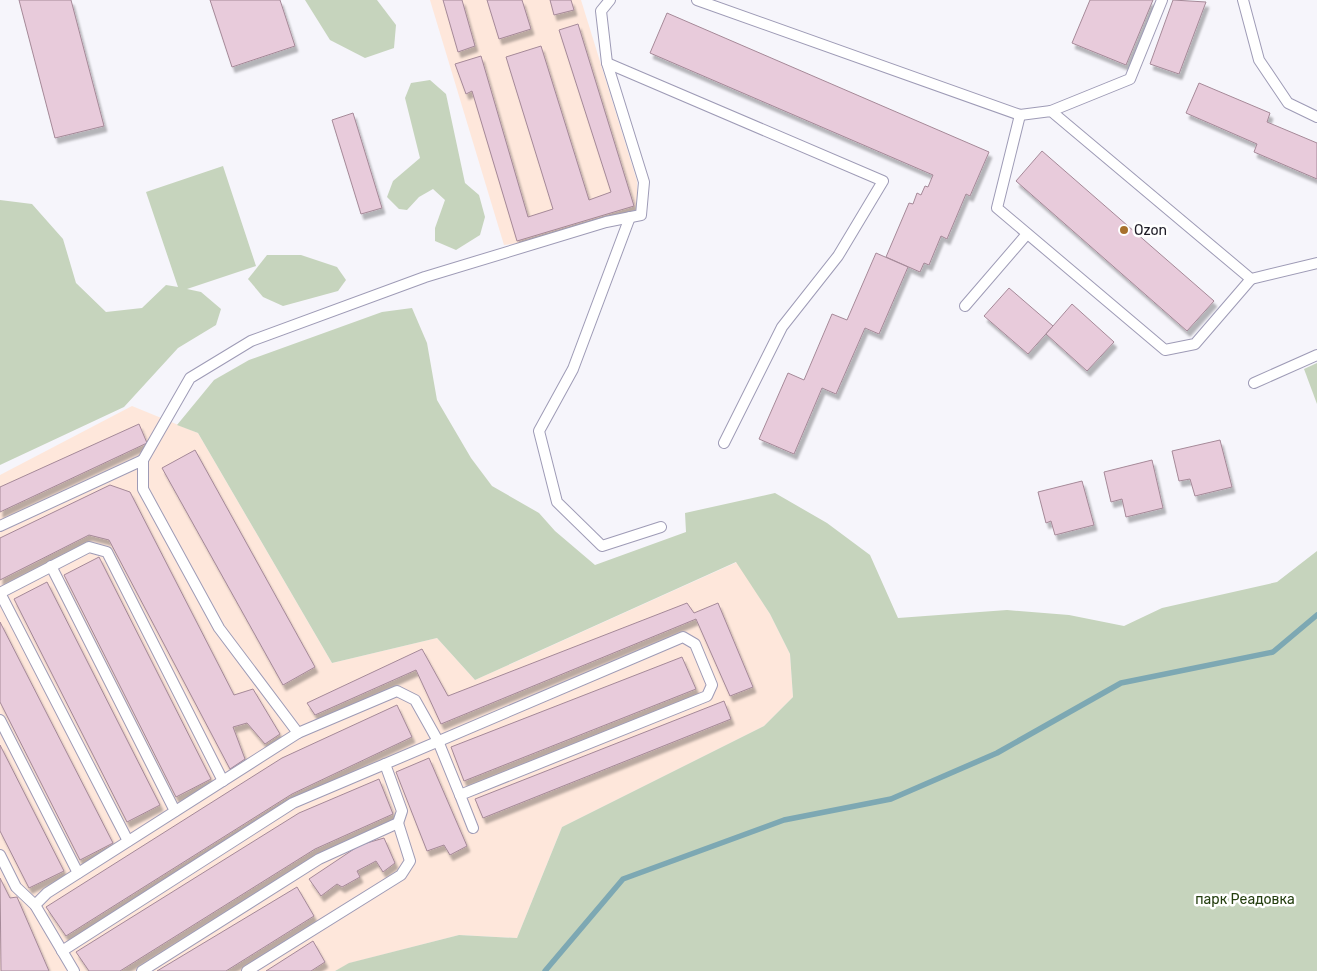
<svg xmlns="http://www.w3.org/2000/svg" width="1317" height="971" font-family="Rubik,sans-serif">
  <defs>
    <filter id="shadow"><feDropShadow dx="3" dy="5.5" stdDeviation="1" flood-color="#0004"/></filter>
  </defs>
  <rect width="100%" height="100%" fill="#f6f5fb"/>
  <!-- industrial -->
  <g fill="#fee7db">
    <polygon points="430,0 581,0 637,181 638,209 525,242 504,245"/>
    <polygon points="132,406 198,433 332,663 437,638 475,680 737,562 770,614 790,654 793,697 764,726 562,827 517,938 459,935 350,963 335,971 0,971 0,475"/>
  </g>
  <!-- green -->
  <g fill="#c6d4bd">
    <polygon points="305,0 377,0 396,25 394,48 365,58 330,40"/>
    <polygon points="430,80 446,94 465,183 479,195 485,217 480,235 456,250 435,241 435,228 445,200 433,189 419,197 407,210 399,209 387,197 393,181 420,158 405,98 411,83"/>
    <polygon points="223,166 256,266 187,289 201,292 221,309 216,325 178,348 124,407 0,465 0,200 32,204 63,239 76,283 106,312 142,308 166,285 178,287 146,192"/>
    <polygon points="267,255 301,255 337,267 346,280 338,291 283,306 263,297 248,279"/>
    <polygon points="412,308 427,343 437,400 471,458 492,486 539,513 555,531 595,565 686,532 685,513 775,493 827,523 870,555 898,618 1007,610 1069,615 1124,626 1162,608 1277,582 1317,551 1317,971 335,971 349,963 459,935 517,938 562,827 764,726 793,697 790,654 770,614 736,562 475,680 437,638 332,663 198,433 177,425 214,380 249,360 382,312"/>
    <polygon points="1317,363 1317,404 1304,369"/>
  </g>
  <g fill="none" stroke-linecap="round" stroke-linejoin="round">
    <!-- stream -->
    <polyline stroke="#7da8b3" stroke-width="5.5" points="545,971 623,879 784,820 891,799 997,753 1121,683 1273,652 1317,615"/>
  </g>
  <!-- building -->
  <g fill="#e8cbdb" stroke="#a58998" filter="url(#shadow)">
    <polygon points="19,0 71,0 104,126 55,138"/>
    <polygon points="210,0 280,0 295,46 232,67"/>
    <polygon points="443,0 462,0 475,46 458,52"/>
    <polygon points="487,0 522,0 531,29 499,39"/>
    <polygon points="550,0 571,0 574,10 554,15"/>
    <polygon points="1090,0 1153,0 1126,65 1072,43"/>
    <polygon points="1173,0 1206,2 1179,74 1150,64"/>
    <polygon points="667,13 989,152 970,196 966,194 947,239 941,236 929,265 924,263 920,272 886,257 909,203 913,204 917,193 921,195 925,186 928,187 933,175 650,53"/>
    <polygon points="578,24 634,206 517,241 472,91 466,94 455,64 481,56 528,217 553,209 506,57 541,46 589,200 611,192 559,30"/>
    <polygon points="1199,83 1270,113 1267,122 1317,143 1317,179 1254,152 1257,144 1186,113"/>
    <polygon points="353,113 382,208 361,214 332,120"/>
    <polygon points="1042,151 1214,301 1187,331 1016,181"/>
    <polygon points="876,253 908,267 879,334 865,328 836,394 822,388 794,454 759,439 788,373 804,380 832,314 847,320"/>
    <polygon points="1009,288 1053,326 1028,354 984,316"/>
    <polygon points="1072,304 1114,342 1087,371 1046,334"/>
    <polygon points="139,424 147,443 0,512 0,487"/>
    <polygon points="1220,440 1232,487 1195,496 1190,479 1179,481 1172,451"/>
    <polygon points="195,450 315,667 283,685 162,468"/>
    <polygon points="1152,460 1163,508 1126,517 1122,499 1111,502 1104,472"/>
    <polygon points="1082,481 1094,525 1055,535 1051,521 1046,523 1038,492"/>
    <polygon points="110,485 130,492 234,695 253,689 280,734 265,744 247,723 233,727 245,759 230,769 109,540 89,535 0,580 0,538"/>
    <polygon points="99,557 211,779 176,797 64,575"/>
    <polygon points="47,582 160,805 127,822 14,599"/>
    <polygon points="687,603 694,613 718,603 753,687 730,696 696,619 441,724 416,670 315,715 307,703 422,649 448,696"/>
    <polygon points="0,622 113,843 80,860 0,702"/>
    <polygon points="682,657 696,689 464,781 451,747"/>
    <polygon points="724,701 731,719 483,818 475,799"/>
    <polygon points="397,705 412,737 292,794 66,936 46,907 282,758"/>
    <polygon points="0,745 64,871 29,888 0,831"/>
    <polygon points="429,758 467,846 450,855 444,845 427,851 396,772"/>
    <polygon points="379,779 393,814 315,849 120,971 89,971 76,952 299,813"/>
    <polygon points="384,838 395,863 383,872 376,861 357,871 360,877 342,887 337,884 321,896 309,879 360,845"/>
    <polygon points="0,878 10,898 17,897 49,971 1,971"/>
    <polygon points="297,887 314,916 226,971 157,971"/>
    <polygon points="313,941 325,962 311,971 266,971"/>
  </g>
  <g fill="none" stroke-linecap="round" stroke-linejoin="round">
    <!-- lane casing -->
    <g stroke="#9e9bb6" stroke-width="12">
      <g id="lane">
        <polyline points="697,0 1020,115 1051,111 1251,279 1317,263"/>
        <polyline points="1243,0 1259,60 1288,103 1317,117"/>
        <polyline points="607,63 883,181 838,256 782,327 724,443"/>
        <polyline points="1051,111 1130,79 1162,0"/>
        <polyline points="1020,115 997,208 1165,350 1195,344 1251,279"/>
        <polyline points="630,217 573,369 539,431 557,502 602,546 661,527"/>
        <polyline points="965,306 1027,234"/>
        <polyline points="1254,383 1317,355"/>
        <polyline points="143,460 190,378 251,341 425,277 606,222 641,215 644,182 607,63 601,11 610,0"/>
        <polyline points="0,526 143,460 143,489 219,628 298,733"/>
        <polyline points="51,566 175,811"/>
        <polyline points="0,593 89,547 107,552 223,781"/>
        <polyline points="0,593 128,841"/>
        <polyline points="0,720 78,873"/>
        <polyline points="0,855 16,887 35,905 74,971"/>
        <polyline points="35,905 47,893 298,733 397,691 415,700 438,741 460,795"/>
        <polyline points="62,951 293,803 385,764"/>
        <polyline points="142,971 319,859 398,823 402,811 385,764 683,637 695,644 712,685 707,696 460,795 473,828"/>
        <polyline points="247,971 401,875 410,861 398,823"/>
      </g>
    </g>
    <!-- lane -->
    <use href="#lane" stroke="#fff" stroke-width="10"/>
  </g>
  <!-- markers -->
  <circle fill="#a7702c" stroke="#fff" stroke-width="2" cx="1124" cy="230" r="5"/>
  <g text-anchor="middle" dominant-baseline="central" stroke-width="5" stroke-linejoin="round" paint-order="stroke">
    <!-- poi labels -->
    <g font-size="14" fill="#1e1c27" stroke="#fff" text-anchor="start">
      <text x="1134" y="230">Ozon</text>
    </g>
    <!-- park labels -->
    <g font-size="14" fill="#253f10" stroke="#fff">
      <text x="1245" y="899">парк Реадовка</text>
    </g>
  </g>
</svg>
